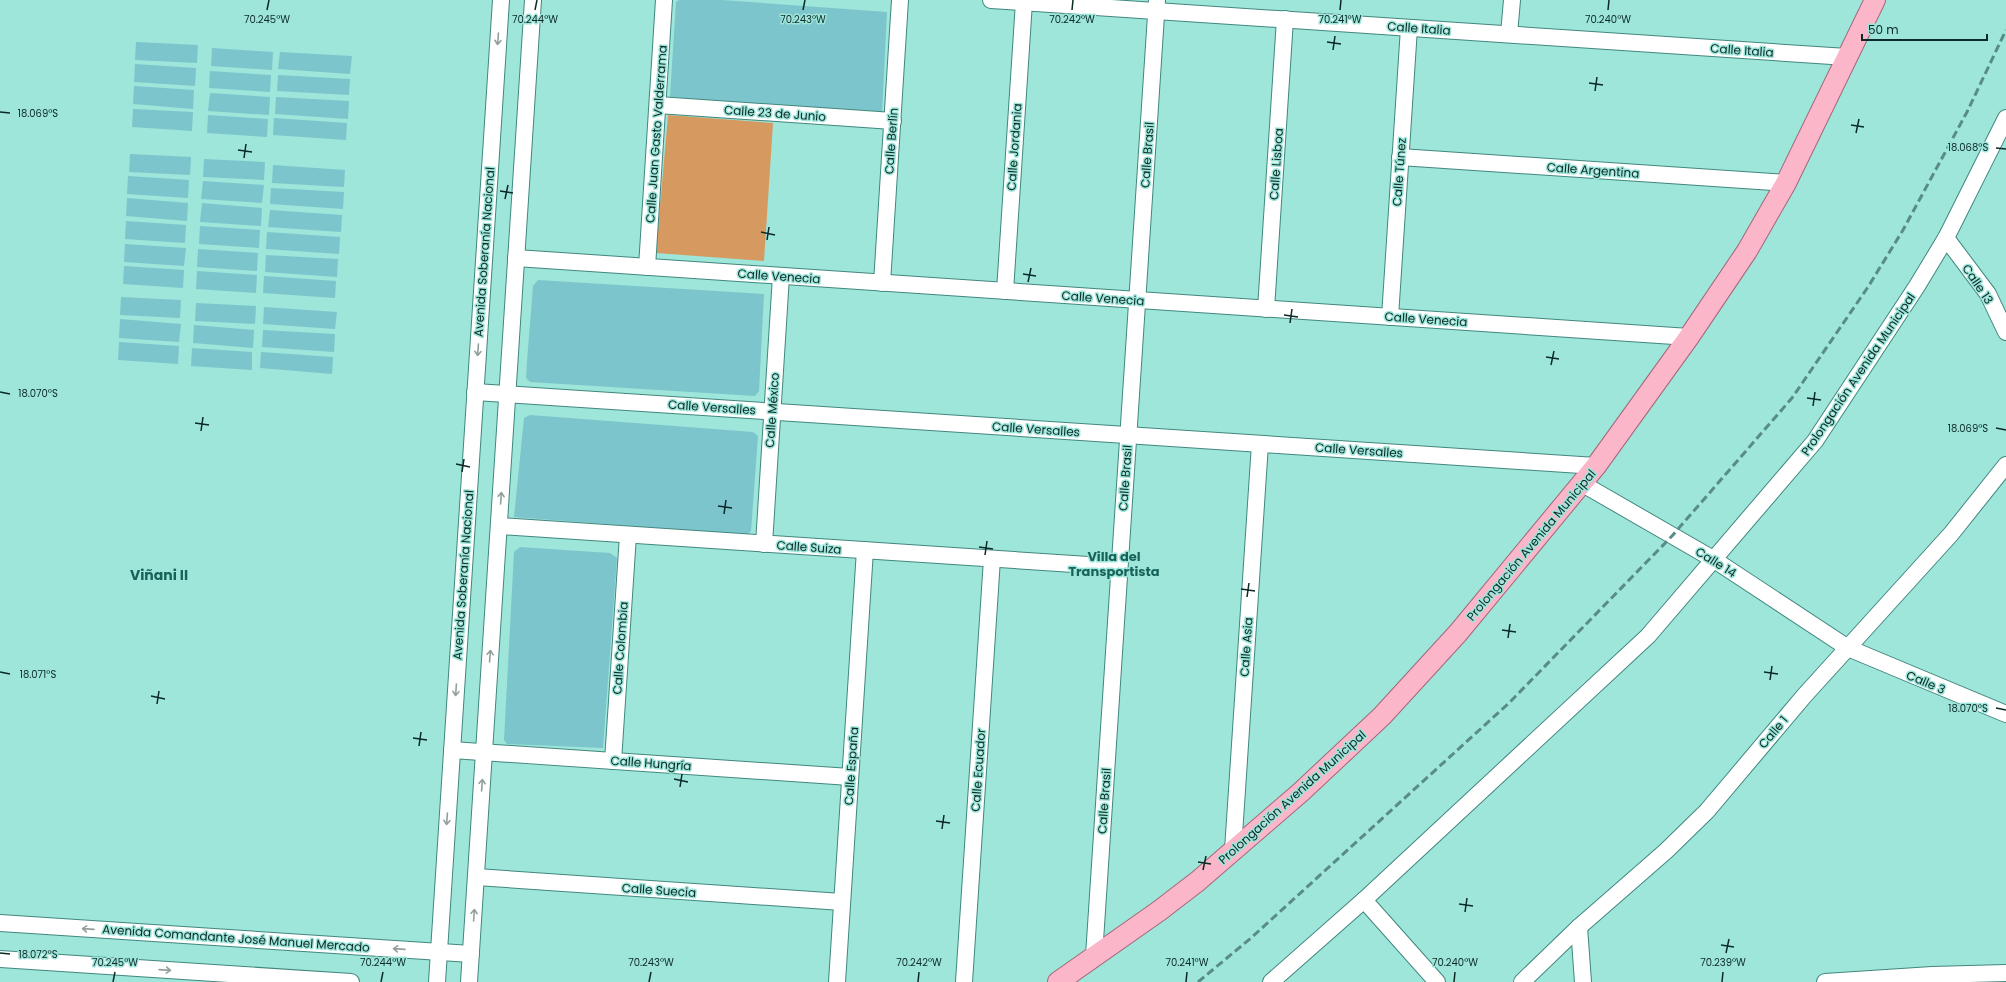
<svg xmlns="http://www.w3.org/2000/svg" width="2006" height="982" font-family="Poppins,sans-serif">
  <rect width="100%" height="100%" fill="#9ee5da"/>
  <!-- green -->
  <polygon fill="#d69a61" points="668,115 773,123 764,261 656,253"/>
  <!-- building -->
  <g fill="#7dc5cc">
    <polygon points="679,0 722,0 887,12 882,113 670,97 676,2"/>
    <polygon points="136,42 198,45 197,63 135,60"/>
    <polygon points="212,48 273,52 272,70 211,66"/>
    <polygon points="280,52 352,56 350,74 278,69"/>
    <polygon points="135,64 196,68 195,86 134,82"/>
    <polygon points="210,71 271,75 270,92 209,88"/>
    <polygon points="278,75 350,79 349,95 277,91"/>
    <polygon points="134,86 194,90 193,109 133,104"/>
    <polygon points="210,93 270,97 269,115 208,111"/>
    <polygon points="276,97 349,101 348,119 275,114"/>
    <polygon points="133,109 193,112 192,131 132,127"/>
    <polygon points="208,115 268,119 267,137 207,133"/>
    <polygon points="274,118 347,123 346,140 273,135"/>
    <polygon points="130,154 191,157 190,175 129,172"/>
    <polygon points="204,159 265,162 264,180 203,177"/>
    <polygon points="273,165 345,170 344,187 272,183"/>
    <polygon points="128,176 189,180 188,198 127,194"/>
    <polygon points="203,181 264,185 262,203 201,199"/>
    <polygon points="271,188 344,192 343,209 270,204"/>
    <polygon points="127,198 188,203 187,221 126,216"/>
    <polygon points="202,203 262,208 261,226 200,222"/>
    <polygon points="270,210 342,215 341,232 268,227"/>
    <polygon points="126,221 186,225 185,243 125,239"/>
    <polygon points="200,226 260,230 259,248 199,244"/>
    <polygon points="267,232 340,237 339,254 266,249"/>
    <polygon points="125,244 186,248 184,266 124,262"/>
    <polygon points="198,249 258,253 257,271 197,267"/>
    <polygon points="266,255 338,259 337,277 265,272"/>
    <polygon points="124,266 184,270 183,288 123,284"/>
    <polygon points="197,271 257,275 256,293 196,289"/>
    <polygon points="264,276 336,281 335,298 263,293"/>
    <polygon points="538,280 764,294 759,391 755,396 530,382 526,378 527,361 533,286"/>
    <polygon points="121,297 181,300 180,318 120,315"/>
    <polygon points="196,303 256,306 255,324 195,321"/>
    <polygon points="264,307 337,312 335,329 263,324"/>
    <polygon points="120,319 181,324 179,342 119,338"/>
    <polygon points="194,325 254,330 253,348 193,343"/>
    <polygon points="263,330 335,334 334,352 262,347"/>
    <polygon points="119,342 179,346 178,364 118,360"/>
    <polygon points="192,348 252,352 252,370 191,366"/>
    <polygon points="261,352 333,357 332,374 260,368"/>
    <polygon points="530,415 753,432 758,436 751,531 747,535 514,517 524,418"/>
    <polygon points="520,547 610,553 617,558 603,748 507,744 504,740 514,552"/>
  </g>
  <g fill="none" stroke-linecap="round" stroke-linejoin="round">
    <!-- minor casing -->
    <g stroke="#41877e" stroke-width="18">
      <g id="minor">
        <polyline points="991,0 1847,57"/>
        <polyline points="1509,34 1512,0"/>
        <polyline points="658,105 893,121"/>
        <polyline points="1400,157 1786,183"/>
        <polyline points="1946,238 1988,294 2006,332"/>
        <polyline points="516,258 1689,337"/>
        <polyline points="647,267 664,0"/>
        <polyline points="882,283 900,0"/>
        <polyline points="1005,291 1024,2"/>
        <polyline points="1266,309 1285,19"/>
        <polyline points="1390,317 1409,28"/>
        <polyline points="475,392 1596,466"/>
        <polyline points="1581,483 1713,559 1848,648 2006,714"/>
        <polyline points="499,526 1119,567"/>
        <polyline points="764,544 781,276"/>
        <polyline points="452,750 850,777"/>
        <polyline points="613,761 628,535"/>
        <polyline points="1233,850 1260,444"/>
        <polyline points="476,877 842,902"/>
        <polyline points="1364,900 1437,982"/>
        <polyline points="0,923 471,954"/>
        <polyline points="1579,927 1583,982"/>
        <polyline points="1094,956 1157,0"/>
        <polyline points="0,959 351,982"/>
        <polyline points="437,982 501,0"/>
        <polyline points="469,982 533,0"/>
        <polyline points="837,982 865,550"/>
        <polyline points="964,982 992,559"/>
        <polyline points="1271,982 1364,900 1648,636 1815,441 1917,286 1946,238 2006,118"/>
        <polyline points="1522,982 1579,927 1666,851 1707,811 1804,696 1951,534 2006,465"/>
        <polyline points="1825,982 1932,975 2006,973"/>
      </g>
    </g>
    <!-- major casing -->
    <g stroke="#a56679" stroke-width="22">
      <polyline id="major" points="1058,982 1159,911 1198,881 1301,792 1382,716 1458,633 1596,466 1689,337 1747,251 1786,183 1875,0"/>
    </g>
    <!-- minor -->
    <use href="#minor" stroke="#fff" stroke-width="16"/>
    <!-- major -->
    <use href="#major" stroke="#fbb6c9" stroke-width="20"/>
    <!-- rail -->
    <polyline stroke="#588c84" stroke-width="3" stroke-dasharray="8 4" stroke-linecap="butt" points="1198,982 1251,938 1509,703 1672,536 1792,398 1868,287 1903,230 1967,112 2006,30"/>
  </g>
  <!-- one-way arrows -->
  <defs><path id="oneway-shaft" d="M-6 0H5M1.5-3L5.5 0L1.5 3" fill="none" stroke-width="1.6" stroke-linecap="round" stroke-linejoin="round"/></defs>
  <g stroke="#929f9d">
    <use href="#oneway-shaft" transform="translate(498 39) rotate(94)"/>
    <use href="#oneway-shaft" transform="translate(478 350) rotate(94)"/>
    <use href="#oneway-shaft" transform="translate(501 498) rotate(-86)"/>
    <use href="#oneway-shaft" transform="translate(490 656) rotate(-86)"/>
    <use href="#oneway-shaft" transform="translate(456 690) rotate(94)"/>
    <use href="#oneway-shaft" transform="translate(482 785) rotate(-86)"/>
    <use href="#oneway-shaft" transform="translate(447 819) rotate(94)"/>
    <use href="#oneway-shaft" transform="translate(474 915) rotate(-86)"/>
    <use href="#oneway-shaft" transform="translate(88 929) rotate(-176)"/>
    <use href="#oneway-shaft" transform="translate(399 949) rotate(-176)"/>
    <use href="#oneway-shaft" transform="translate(165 970) rotate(4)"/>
  </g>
  <!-- ticks -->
  <path fill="none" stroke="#0c2a26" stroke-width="1.5" d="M267 10 269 0M535 10 537 0M803 10 805 0M1072 10 1073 0M1340 10 1341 0M1608 10 1609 0M1327 42 1341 44M1333 50 1335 36M1589 83 1603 85M1595 91 1597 77M0 112 10 113M1851 125 1864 127M1856 133 1859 119M1996 148 2006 149M238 150 252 152M244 158 246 144M500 191 513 193M505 199 508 185M761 232 775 235M767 240 769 227M1023 274 1036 276M1028 282 1031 268M1284 315 1298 317M1290 323 1292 309M1546 357 1559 359M1551 365 1554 351M0 392 10 394M1807 398 1821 400M1813 406 1815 392M195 423 209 425M1996 428 2006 430M201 431 203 417M456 464 470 467M462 472 464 459M718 506 732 508M724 514 726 500M979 547 993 549M985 555 987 541M1241 589 1255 591M1247 597 1249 583M1502 630 1516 632M1508 638 1510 624M0 672 10 674M1764 672 1778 674M1770 680 1772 666M151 696 165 699M157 704 159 691M1996 708 2006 710M413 738 427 740M419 746 421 732M674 779 688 782M680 787 682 774M936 821 950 823M942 829 944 815M1198 862 1211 864M1203 870 1206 856M1459 904 1473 906M1465 912 1467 898M1721 945 1734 947M0 953 10 954M1726 953 1729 939M113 982 115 972M381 982 383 972M649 982 651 972M918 982 919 972M1186 982 1187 972M1454 982 1455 972M1722 982 1723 972"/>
  <g text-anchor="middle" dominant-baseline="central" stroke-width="3" stroke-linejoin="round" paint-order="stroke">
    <!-- street labels -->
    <g font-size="12" fill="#0c2a26" stroke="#9ee5da">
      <text transform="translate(1419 28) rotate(4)">Calle Italia</text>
      <text transform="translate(1742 50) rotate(4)">Calle Italia</text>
      <text transform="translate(775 113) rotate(4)">Calle 23 de Junio</text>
      <text transform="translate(656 134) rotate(-86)">Calle Juan Gasto Valderrama</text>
      <text transform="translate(891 141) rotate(-86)">Calle Berlín</text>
      <text transform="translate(1014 147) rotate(-86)">Calle Jordania</text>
      <text transform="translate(1147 155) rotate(-86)">Calle Brasil</text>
      <text transform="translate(1276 164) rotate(-86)">Calle Lisboa</text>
      <text transform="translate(1593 170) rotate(4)">Calle Argentina</text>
      <text transform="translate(1399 172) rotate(-86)">Calle Túnez</text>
      <text transform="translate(484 252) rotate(-86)">Avenida Soberanía Nacional</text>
      <text transform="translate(779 276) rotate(4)">Calle Venecia</text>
      <text transform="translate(1978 284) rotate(56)">Calle 13</text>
      <text transform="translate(1103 298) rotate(4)">Calle Venecia</text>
      <text transform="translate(1426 319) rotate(4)">Calle Venecia</text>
      <text transform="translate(1858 374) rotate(-56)">Prolongación Avenida Municipal</text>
      <text transform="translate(712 407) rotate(4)">Calle Versalles</text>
      <text transform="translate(772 410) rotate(-86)">Calle México</text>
      <text transform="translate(1036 429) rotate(4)">Calle Versalles</text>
      <text transform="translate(1359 450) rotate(4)">Calle Versalles</text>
      <text transform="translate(1125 478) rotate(-86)">Calle Brasil</text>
      <text transform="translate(1531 545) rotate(-50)">Prolongación Avenida Municipal</text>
      <text transform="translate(809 547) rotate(4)">Calle Suiza</text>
      <text transform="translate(1716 562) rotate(32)">Calle 14</text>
      <text transform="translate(463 575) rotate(-86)">Avenida Soberanía Nacional</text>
      <text transform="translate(1246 647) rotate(-86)">Calle Asia</text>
      <text transform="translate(620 648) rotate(-86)">Calle Colombia</text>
      <text transform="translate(1926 682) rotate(23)">Calle 3</text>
      <text transform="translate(1773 732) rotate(-50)">Calle 1</text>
      <text transform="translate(651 763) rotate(4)">Calle Hungría</text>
      <text transform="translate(851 766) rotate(-86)">Calle España</text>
      <text transform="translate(978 770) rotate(-86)">Calle Ecuador</text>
      <text transform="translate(1292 797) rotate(-42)">Prolongación Avenida Municipal</text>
      <text transform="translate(1104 801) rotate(-86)">Calle Brasil</text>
      <text transform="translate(659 890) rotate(4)">Calle Suecia</text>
      <text transform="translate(236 938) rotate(4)">Avenida Comandante José Manuel Mercado</text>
    </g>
    <!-- neighbourhood labels -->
    <g font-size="13" font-weight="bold" fill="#17635a" stroke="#9ee5da">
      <text x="1114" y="556">Villa del<tspan x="1114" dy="15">Transportista</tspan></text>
    </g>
    <!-- quarter labels -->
    <g font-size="14" font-weight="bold" fill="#17635a" stroke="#9ee5da">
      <text x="159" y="575">Viñani II</text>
    </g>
  </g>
  <g font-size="10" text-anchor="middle" fill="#0c2a26" stroke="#9ee5da" stroke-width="3" stroke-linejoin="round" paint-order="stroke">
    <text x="1072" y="23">70.242°W</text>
    <text x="267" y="23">70.245°W</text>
    <text x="535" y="23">70.244°W</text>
    <text x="803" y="23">70.243°W</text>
    <text x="1340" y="23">70.241°W</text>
    <text x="1608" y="23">70.240°W</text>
    <text x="38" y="117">18.069°S</text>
    <text x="1968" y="151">18.068°S</text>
    <text x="38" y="397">18.070°S</text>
    <text x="1968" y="432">18.069°S</text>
    <text x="38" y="678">18.071°S</text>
    <text x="1968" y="712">18.070°S</text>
    <text x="38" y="958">18.072°S</text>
    <text x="115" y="966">70.245°W</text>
    <text x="383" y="966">70.244°W</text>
    <text x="651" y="966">70.243°W</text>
    <text x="919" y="966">70.242°W</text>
    <text x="1187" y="966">70.241°W</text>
    <text x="1455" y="966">70.240°W</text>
    <text x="1723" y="966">70.239°W</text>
  </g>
  <!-- scale -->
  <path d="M1862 34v6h125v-6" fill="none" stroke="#0c2a26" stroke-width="2"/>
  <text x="1868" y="34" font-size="12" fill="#0c2a26" stroke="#9ee5da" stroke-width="3" paint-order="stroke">50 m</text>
</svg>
